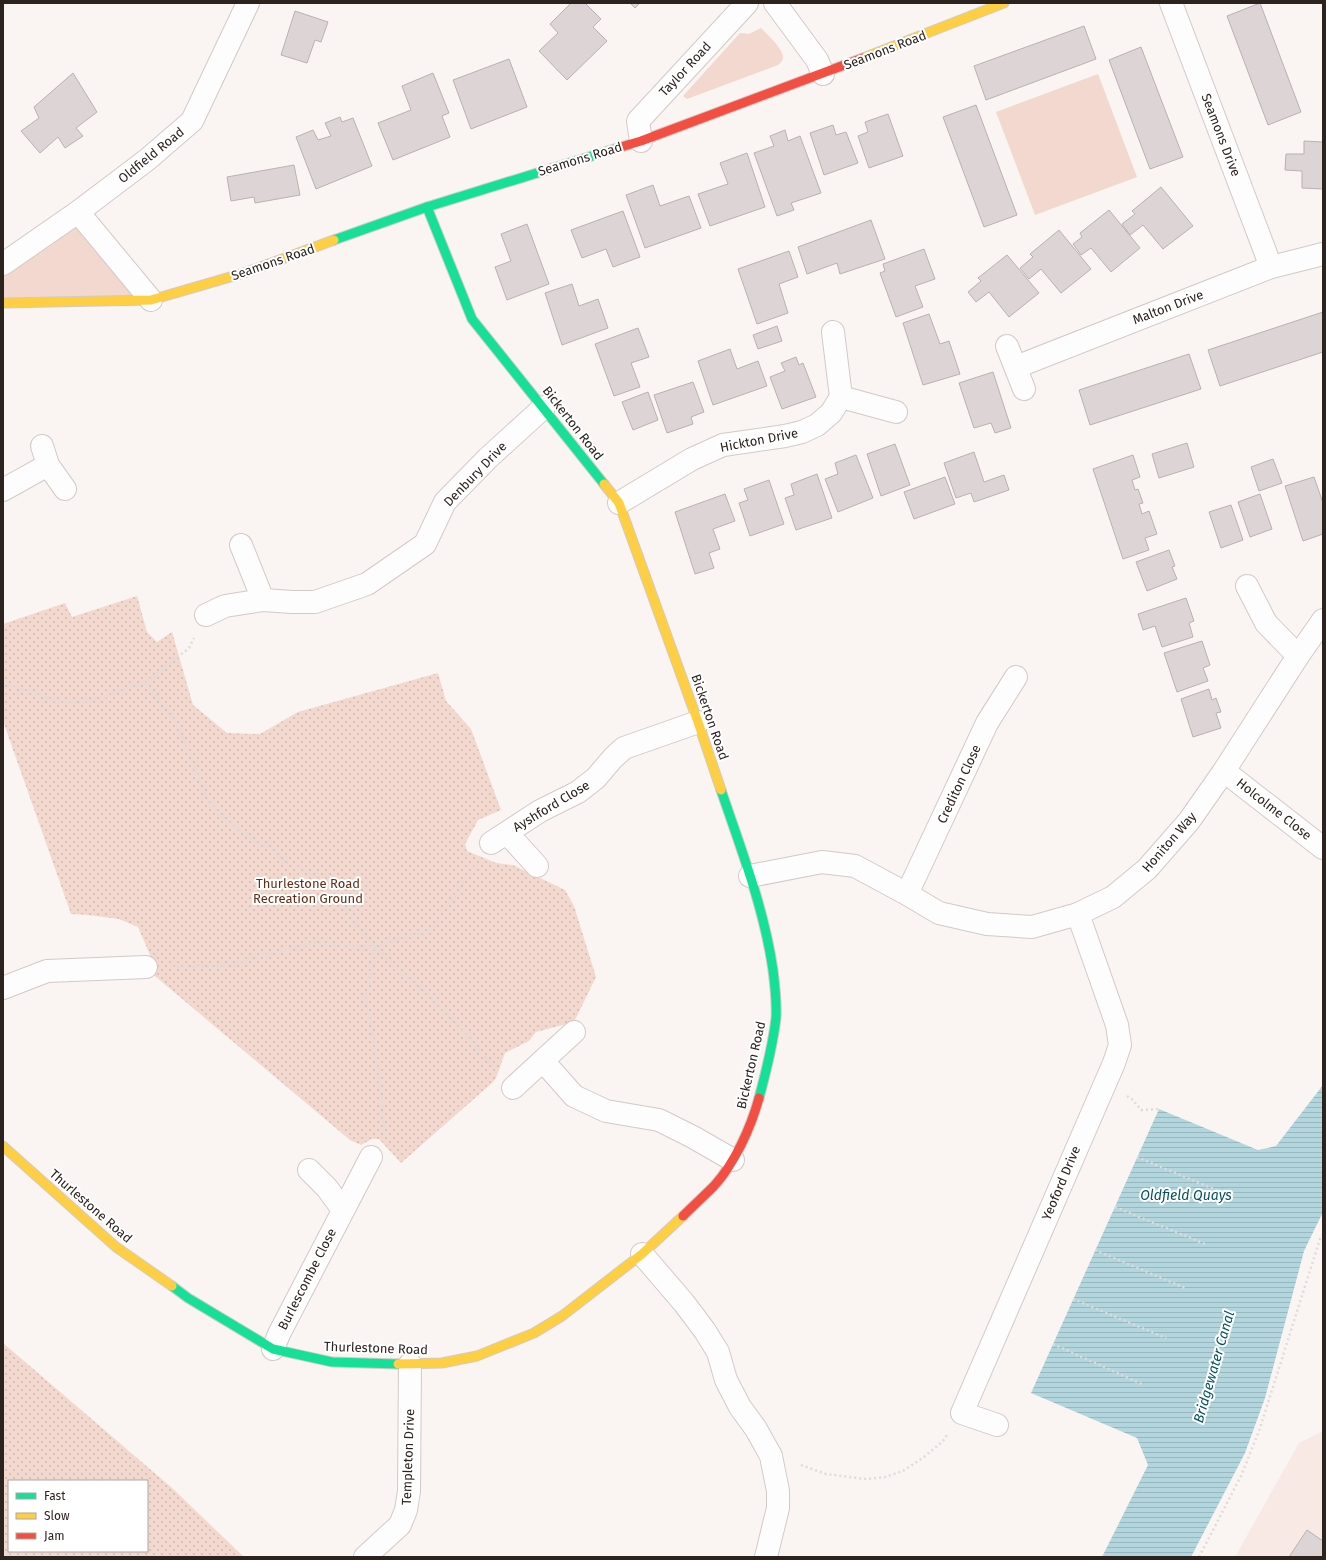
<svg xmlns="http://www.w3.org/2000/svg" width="1326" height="1560" font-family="'Fira Sans',sans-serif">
  <defs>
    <pattern id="park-dots" width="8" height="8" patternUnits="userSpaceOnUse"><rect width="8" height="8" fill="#f2d8ce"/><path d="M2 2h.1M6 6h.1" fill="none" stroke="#d0b9b0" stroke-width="1.8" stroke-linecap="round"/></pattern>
    <pattern id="water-rules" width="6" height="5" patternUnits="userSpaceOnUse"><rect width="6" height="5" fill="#b3d6de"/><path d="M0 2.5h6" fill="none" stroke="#9ab7be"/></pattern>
  </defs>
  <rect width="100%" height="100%" fill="#faf4f2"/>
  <!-- built -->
  <polygon fill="#f9e9e4" points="1323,1431 1323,1557 1235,1557 1299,1443"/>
  <!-- grass -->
  <g fill="#f2d8ce">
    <path d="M761 28C767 34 783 49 783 57 783 61 780 63 778 65L687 99 683 96 740 33 749 34Z"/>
    <polygon points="1098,74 1137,177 1035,215 996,112"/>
    <polygon points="78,212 151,300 3,303 3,264"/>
  </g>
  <!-- park -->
  <g fill="url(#park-dots)" fill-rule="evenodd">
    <polygon points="137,596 147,632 157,642 172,632 193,705 227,733 260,734 298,712 438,673 446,701 471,729 501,810 478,820 465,844 467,851 496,863 513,865 565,890 574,906 596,977 574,1022 536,1032 529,1041 505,1053 496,1078 492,1083 401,1163 379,1139 372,1139 361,1145 350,1140 149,971 150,955 138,927 119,919 88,915 71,914 3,721 3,624 65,603 72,617"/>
    <path d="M3 1343 172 1488 244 1557H3ZM9 1481H147V1551H9Z"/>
  </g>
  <!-- water -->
  <polygon fill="url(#water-rules)" points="1323,1085 1323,1212 1304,1251 1265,1398 1245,1453 1191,1557 1102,1557 1148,1465 1137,1438 1031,1393 1159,1109 1258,1150 1276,1146"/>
  <!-- building -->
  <g fill="#ddd4d5" stroke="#bab1b2">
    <polygon points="571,3 585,3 601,19 593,27 607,41 567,80 539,51 558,33 550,24"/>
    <polygon points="630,3 640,3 635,8"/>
    <polygon points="1260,3 1301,112 1268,125 1227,16"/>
    <polygon points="295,11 328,22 321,42 315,40 307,63 281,55"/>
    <polygon points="1084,26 1096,59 986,100 974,66"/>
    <polygon points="1141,47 1183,157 1150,169 1109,60"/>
    <polygon points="509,59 527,107 471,129 453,80"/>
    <polygon points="73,73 97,112 76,128 83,136 65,148 58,137 40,153 21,131 39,118 34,107"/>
    <polygon points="433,73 449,113 442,116 450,137 393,160 378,123 411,110 402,86"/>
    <polygon points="976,105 1017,215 984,227 943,117"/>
    <polygon points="888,114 903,156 869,168 858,136 868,132 865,122"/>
    <polygon points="340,117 342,122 353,118 372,166 316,189 296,137 313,130 318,140 331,136 325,123"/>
    <polygon points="833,125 836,135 846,132 858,163 824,175 810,133"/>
    <polygon points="785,130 788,141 800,136 821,193 791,203 794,210 777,216 754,153 774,146 770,136"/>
    <polygon points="1304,141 1323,142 1323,189 1302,188 1302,171 1285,170 1286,154 1304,154"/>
    <polygon points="747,153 765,207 710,226 698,194 728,184 720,163"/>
    <polygon points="294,165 300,195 255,203 254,197 231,201 227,177"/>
    <polygon points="653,185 660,206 689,196 701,228 645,248 626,195"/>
    <polygon points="1161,187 1193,226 1163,249 1143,225 1130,235 1122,224 1135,214 1132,211"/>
    <polygon points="1109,210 1140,248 1111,272 1091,248 1081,255 1073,244 1082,237 1080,233"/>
    <polygon points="623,211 640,257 613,267 606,249 582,258 571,230"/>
    <polygon points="871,220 885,259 840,274 837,263 807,274 798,247"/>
    <polygon points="527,224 549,284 507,300 495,267 511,261 501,234"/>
    <polygon points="1059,230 1091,269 1061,293 1041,269 1029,279 1020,268 1033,257 1030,254"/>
    <polygon points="924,249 935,279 915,286 923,307 896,317 880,273 885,271 883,264"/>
    <polygon points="789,251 798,277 779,284 788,313 757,324 738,269"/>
    <polygon points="1007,255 1039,293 1009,317 989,292 976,302 968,292 981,281 978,278"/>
    <polygon points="572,284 579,306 598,299 608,328 562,345 545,293"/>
    <polygon points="1323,312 1323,352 1220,386 1208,350"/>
    <polygon points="929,314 940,344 949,341 960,374 923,385 903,323"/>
    <polygon points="777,326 782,341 758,349 753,335"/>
    <polygon points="638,328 649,357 631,363 640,387 614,396 595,344"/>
    <polygon points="730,349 737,369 758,361 767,386 713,405 698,361"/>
    <polygon points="1189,354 1201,389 1090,425 1079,390"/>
    <polygon points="796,357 799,365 803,363 816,397 782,409 770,377 785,371 781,363"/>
    <polygon points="993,372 1011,428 995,433 991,423 974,428 959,383"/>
    <polygon points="693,382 704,412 691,417 693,424 667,433 654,395"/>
    <polygon points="648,392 658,420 633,430 622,402"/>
    <polygon points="1187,443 1194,467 1159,478 1152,454"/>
    <polygon points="895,444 910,485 881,496 867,454"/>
    <polygon points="974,452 984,482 1004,475 1009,490 974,502 971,493 956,498 944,463"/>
    <polygon points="856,455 873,498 838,512 825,479 838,474 835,463"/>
    <polygon points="1133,455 1140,477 1132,480 1135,490 1138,489 1143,503 1139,504 1142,514 1149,511 1157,534 1145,538 1149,550 1123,559 1093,469"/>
    <polygon points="1273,459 1282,483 1259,491 1251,467"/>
    <polygon points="817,474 832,518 796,530 785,498 794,495 791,484"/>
    <polygon points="945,477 955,504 914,519 904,492"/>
    <polygon points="1314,477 1323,503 1323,534 1303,541 1285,486"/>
    <polygon points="769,480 784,524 750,536 739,503 748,500 744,489"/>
    <polygon points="725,494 735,521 713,529 720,549 709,553 714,568 695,574 675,512"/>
    <polygon points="1260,494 1272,529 1250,537 1238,502"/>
    <polygon points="1231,505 1243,540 1221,548 1209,512"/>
    <polygon points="1169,550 1175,566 1172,567 1177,579 1147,591 1136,562"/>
    <polygon points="1186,598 1194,621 1189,623 1193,637 1162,647 1155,626 1143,630 1138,614"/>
    <polygon points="1202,641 1210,665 1203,668 1208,681 1177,692 1164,653"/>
    <polygon points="1209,689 1212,700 1216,698 1221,712 1216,713 1221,728 1193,737 1181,699"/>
    <polygon points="1307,1530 1323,1541 1323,1557 1289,1557"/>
  </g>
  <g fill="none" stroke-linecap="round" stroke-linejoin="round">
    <!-- street casing -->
    <g stroke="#d2cac7" stroke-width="24">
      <g id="street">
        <polyline points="775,3 817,60 823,74"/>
        <polyline points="1171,3 1271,267"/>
        <polyline points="641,141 638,121 747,3"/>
        <polyline points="78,212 151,300"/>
        <polyline points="3,264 78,212 148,159 192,121 248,3"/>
        <polyline points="833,332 841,397"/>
        <polyline points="1007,346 1024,389"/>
        <polyline points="1016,367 1271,267 1323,254"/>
        <polyline points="42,446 48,465 65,489"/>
        <polyline points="3,490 48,465"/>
        <polyline points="619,503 692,459 723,445 785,436 802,432 817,425 831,413 841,397 896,412"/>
        <polyline points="241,545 263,600"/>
        <polyline points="1247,586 1266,623 1298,656"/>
        <polyline points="206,615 225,606 263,600 292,602 315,602 367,584 425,544 445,502 488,458 544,407"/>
        <polyline points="1224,771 1323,848"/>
        <polyline points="507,833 537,866"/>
        <polyline points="491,843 540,811 578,792 596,778 613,758 624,748 698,722"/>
        <polyline points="750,876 822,862 855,866 907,894 939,913 987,924 1032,927 1078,914 1113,897 1147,869 1189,821 1224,771 1298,656 1323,620"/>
        <polyline points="907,894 987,723 1016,677"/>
        <polyline points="3,988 47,971 146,967"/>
        <polyline points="543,1061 574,1096 606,1111 659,1120 693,1137 733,1160"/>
        <polyline points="513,1088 574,1032"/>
        <polyline points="309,1170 327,1188 343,1210"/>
        <polyline points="642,1254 684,1303 705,1331 718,1352 726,1380 740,1407 756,1429 771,1456 778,1491 778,1508 766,1557"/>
        <polyline points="273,1349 279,1334 371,1157"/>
        <polyline points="997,1425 962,1413 1114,1063 1120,1045 1117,1025 1078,914"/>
        <polyline points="365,1557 400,1525 406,1510 409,1491 410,1364"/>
      </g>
    </g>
    <!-- fast casing -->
    <g stroke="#d2cac7" stroke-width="11">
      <g id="fast">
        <polyline points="427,207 472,319 604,484"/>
        <polyline points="334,240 427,207 621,147"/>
        <path d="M721 790C741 849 764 908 773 970 775 986 777 1002 776 1018 773 1045 766 1072 759 1098"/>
        <polyline points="172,1286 188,1298 273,1349 332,1362 398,1364"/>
      </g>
    </g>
    <!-- slow casing -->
    <g stroke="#d2cac7" stroke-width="11">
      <g id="slow">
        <polyline points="863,58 1004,3"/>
        <polyline points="3,303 151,300 244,273 334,240"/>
        <polyline points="604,484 619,503 698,722 721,790"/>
        <polyline points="3,1146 116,1247 172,1286"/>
        <polyline points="398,1364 442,1363 477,1356 534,1333 562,1316 642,1254 683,1216"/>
      </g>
    </g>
    <!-- jam casing -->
    <g stroke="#d2cac7" stroke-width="11">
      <g id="jam">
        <polyline points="621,147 641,141 863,58"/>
        <path d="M683 1216C693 1206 704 1196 714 1186 735 1163 751 1127 759 1098"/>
      </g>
    </g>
    <!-- path -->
    <g stroke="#dedcdb" stroke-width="2.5" stroke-dasharray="2 3" stroke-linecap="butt">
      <polyline points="3,682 55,701 75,703 104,698 113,693 146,683 189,648 194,638"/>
      <polyline points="146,683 174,719 183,737 202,787 220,816 256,842 271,849 284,861 300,868 314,876 327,887 338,898 374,947 415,985 433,998 495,1068"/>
      <polyline points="374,948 366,1004 373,1037 382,1099 384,1130 383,1135"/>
      <polyline points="172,967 219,967 313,943 374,947 429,931 477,864"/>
      <polyline points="1127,1096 1133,1100 1141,1110 1159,1109"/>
      <polyline points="1137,1157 1228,1195"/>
      <polyline points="1115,1207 1205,1244"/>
      <polyline points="1095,1250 1185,1288"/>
      <polyline points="1073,1299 1166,1338"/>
      <polyline points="1053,1344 1144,1385"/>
      <polyline points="801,1465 826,1474 866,1479 885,1477 903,1471 924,1457 943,1441 947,1435"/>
      <polyline points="1199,1557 1241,1476 1259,1431 1320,1239 1323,1235"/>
    </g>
    <!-- street -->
    <use href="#street" stroke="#fefdfd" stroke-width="22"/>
    <!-- fast -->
    <use href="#fast" stroke="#16e098" stroke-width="9"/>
    <!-- slow -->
    <use href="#slow" stroke="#ffcf43" stroke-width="9"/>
    <!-- jam -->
    <use href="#jam" stroke="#f24e42" stroke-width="9"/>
  </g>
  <g text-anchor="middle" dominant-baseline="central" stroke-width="4" stroke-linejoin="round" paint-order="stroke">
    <!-- street labels -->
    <g font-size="13" fill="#2c221e" stroke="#fff">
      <text transform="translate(885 50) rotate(-21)">Seamons Road</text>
      <text transform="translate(685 69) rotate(-47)">Taylor Road</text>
      <text transform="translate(1221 135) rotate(69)">Seamons Drive</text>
      <text transform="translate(151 155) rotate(-39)">Oldfield Road</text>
      <text transform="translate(580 159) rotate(-17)">Seamons Road</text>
      <text transform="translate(273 262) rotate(-19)">Seamons Road</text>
      <text transform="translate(1168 307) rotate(-21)">Malton Drive</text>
      <text transform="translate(573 423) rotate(52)">Bickerton Road</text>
      <text transform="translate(759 440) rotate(-11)">Hickton Drive</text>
      <text transform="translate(475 474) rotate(-46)">Denbury Drive</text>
      <text transform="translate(710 717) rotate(71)">Bickerton Road</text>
      <text transform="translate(959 784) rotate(-65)">Crediton Close</text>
      <text transform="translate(551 806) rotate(-31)">Ayshford Close</text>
      <text transform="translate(1274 809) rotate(38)">Holcolme Close</text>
      <text transform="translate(1169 842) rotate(-49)">Honiton Way</text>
      <text transform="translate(751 1065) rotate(-77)">Bickerton Road</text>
      <text transform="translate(1061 1183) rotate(-67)">Yeoford Drive</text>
      <text transform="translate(91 1206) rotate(41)">Thurlestone Road</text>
      <text transform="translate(307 1279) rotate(-63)">Burlescombe Close</text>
      <text transform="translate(376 1348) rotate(2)">Thurlestone Road</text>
      <text transform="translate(408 1457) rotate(-88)">Templeton Drive</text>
    </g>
    <!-- park labels -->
    <g font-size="13" fill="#652e17" stroke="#fff">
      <text x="308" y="883">Thurlestone Road<tspan x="308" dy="15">Recreation Ground</tspan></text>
    </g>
    <!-- water labels -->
    <g font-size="14" font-style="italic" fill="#055360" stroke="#fff">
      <text x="1186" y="1195">Oldfield Quays</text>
      <text transform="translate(1214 1367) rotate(-74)">Bridgewater Canal</text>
    </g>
  </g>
  <!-- border -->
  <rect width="1326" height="1560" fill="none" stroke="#2c221e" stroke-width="8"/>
  <!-- legend -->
  <rect x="8" y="1480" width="140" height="72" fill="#ffffff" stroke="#aba7a5"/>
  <rect x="16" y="1493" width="20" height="6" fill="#16e098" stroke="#aba7a5"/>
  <text x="44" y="1500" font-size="12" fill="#2c221e">Fast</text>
  <rect x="16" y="1513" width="20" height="6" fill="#ffcf43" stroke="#aba7a5"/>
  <text x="44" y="1520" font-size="12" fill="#2c221e">Slow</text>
  <rect x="16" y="1533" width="20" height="6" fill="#f24e42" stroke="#aba7a5"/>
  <text x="44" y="1540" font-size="12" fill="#2c221e">Jam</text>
</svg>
